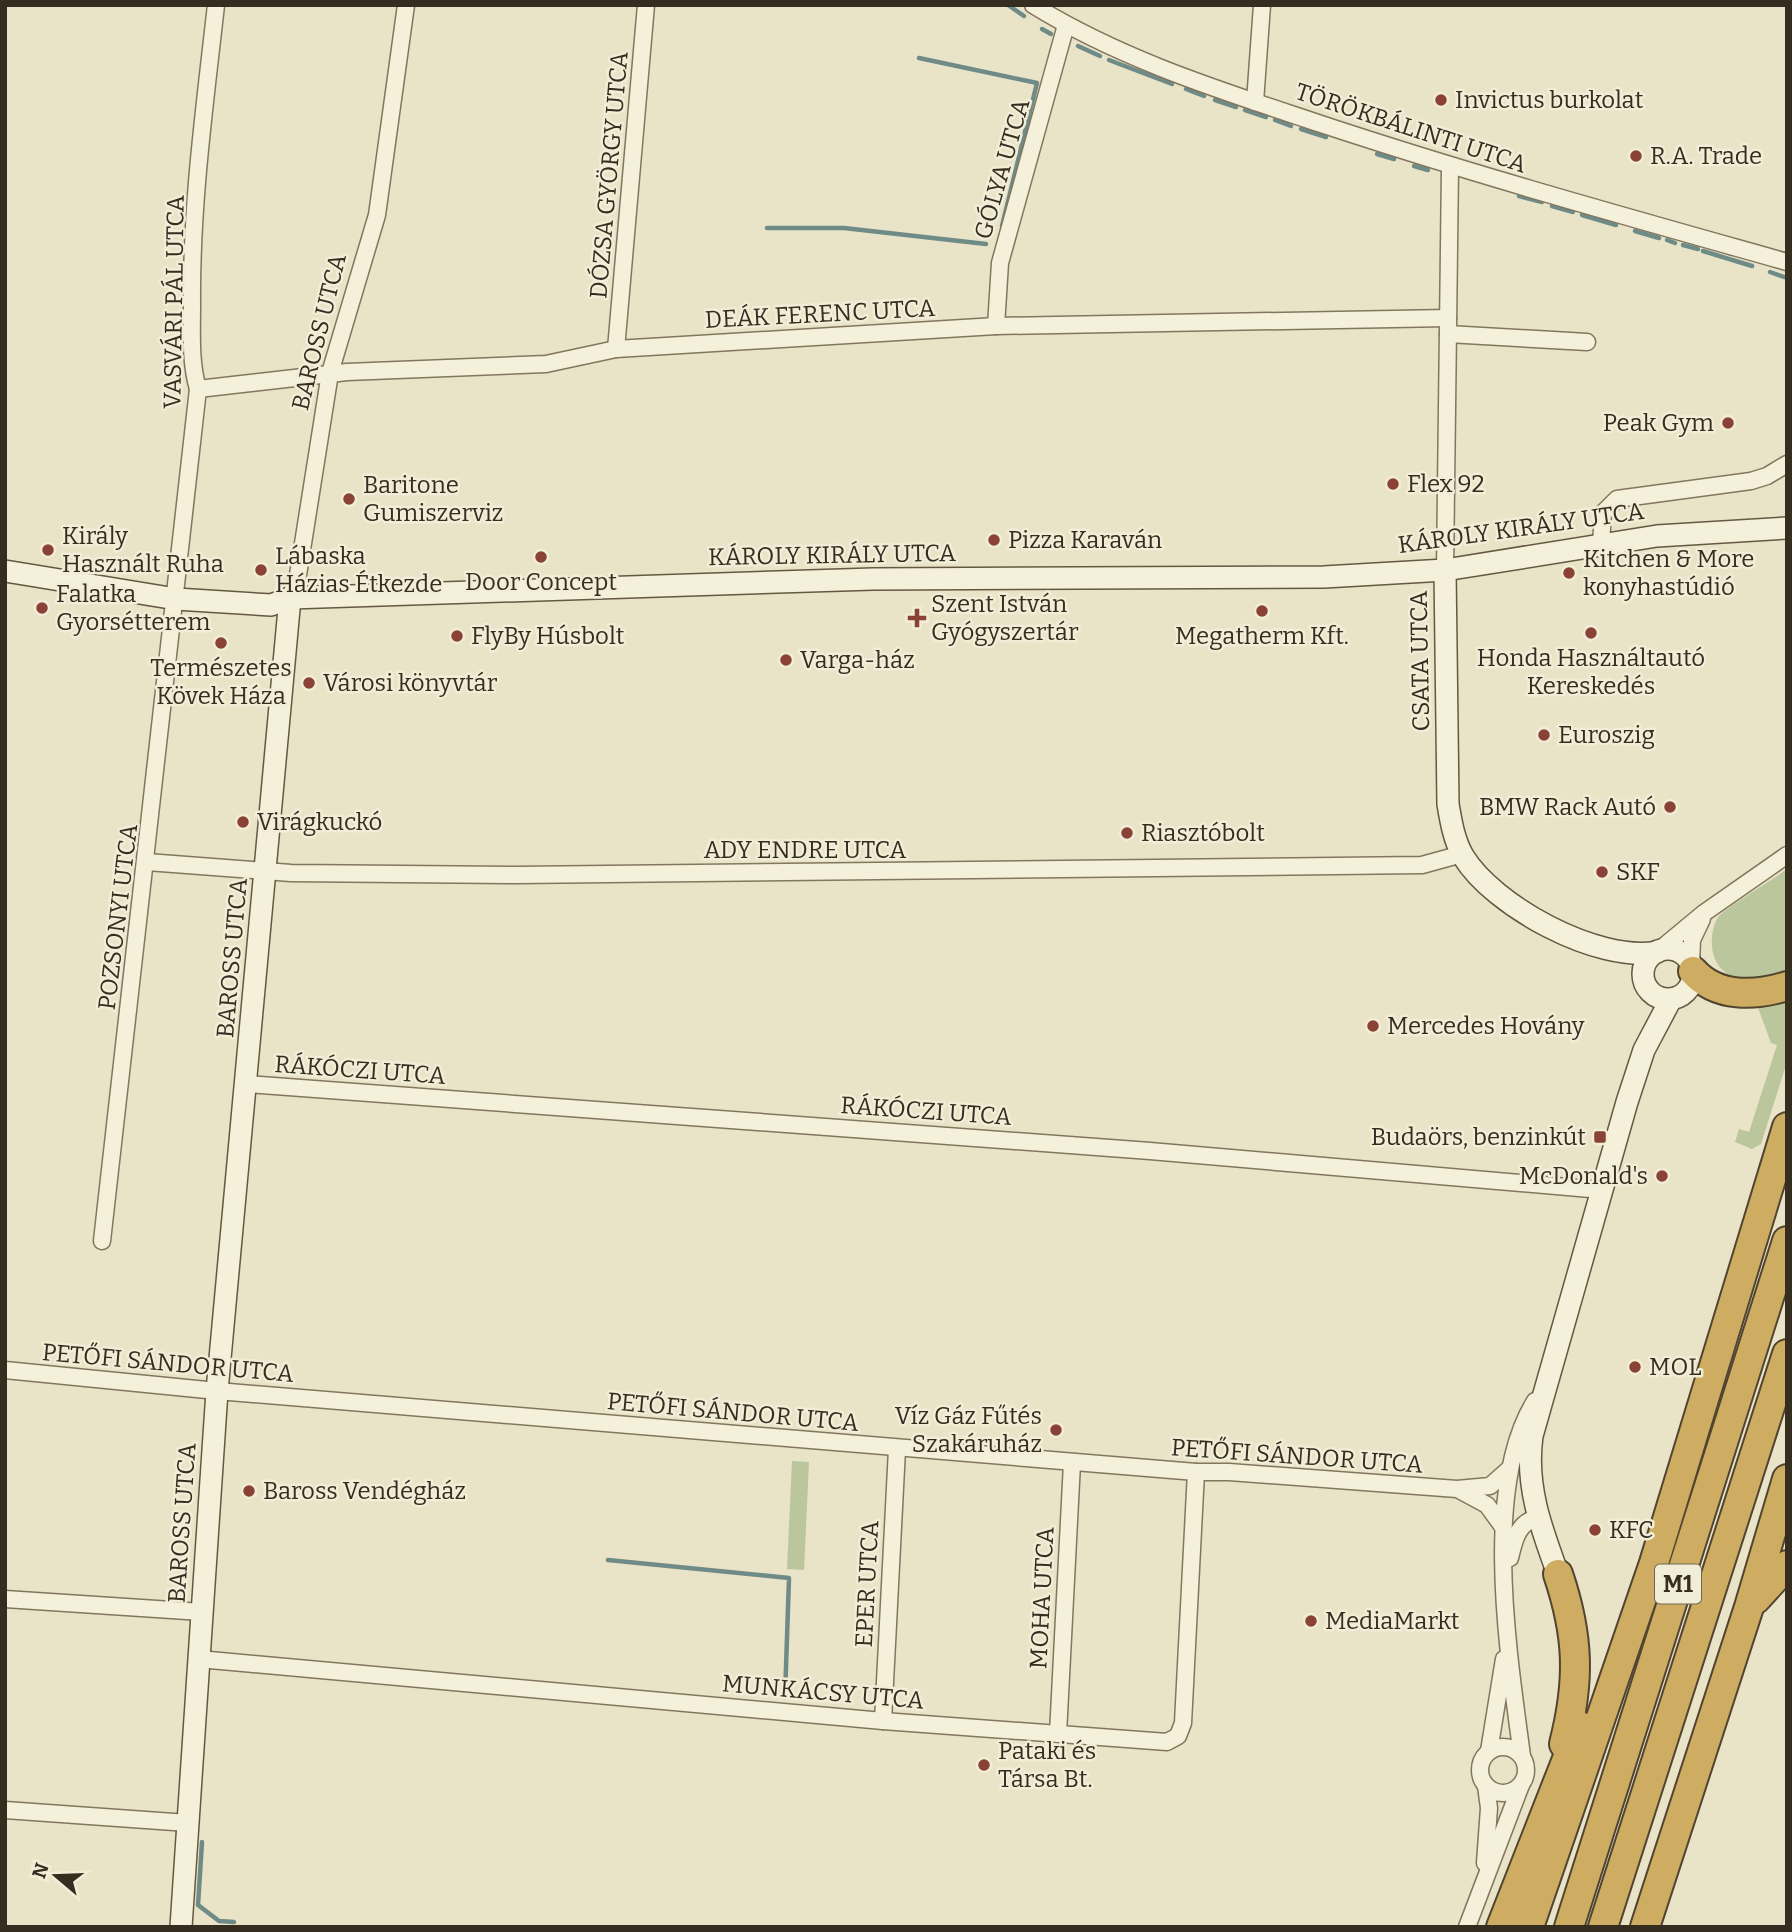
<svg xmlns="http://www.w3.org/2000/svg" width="1792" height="1932" font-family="Bitter,serif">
  <rect width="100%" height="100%" fill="#e9e3c7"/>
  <!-- green -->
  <g fill="#bbc69c">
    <path d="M1787 869V980C1757 980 1717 987 1712 947 1711 938 1713 923 1719 916 1727 907 1774 879 1787 869Z"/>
    <polygon points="1787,996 1787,1062 1761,1144 1752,1149 1735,1142 1739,1129 1749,1132 1777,1045 1771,1043 1757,1005"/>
    <polygon points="792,1461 809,1462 804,1570 787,1569"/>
  </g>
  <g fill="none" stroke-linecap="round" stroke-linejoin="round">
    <!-- stream -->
    <g stroke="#6f8b87" stroke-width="4.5">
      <polyline points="1008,5 1024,16"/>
      <polyline points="1042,29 1051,34"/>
      <polyline points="1078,46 1100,56"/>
      <polyline points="919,58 1037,83 1002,226"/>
      <polyline points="1109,60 1172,84"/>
      <polyline points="1186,89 1204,96"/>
      <polyline points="1215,100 1236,107"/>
      <polyline points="1245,110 1266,117"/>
      <polyline points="1275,120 1291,126"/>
      <polyline points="1301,129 1326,137"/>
      <polyline points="1377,154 1394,159"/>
      <polyline points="1414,166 1428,170"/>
      <polyline points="1519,196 1542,202"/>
      <polyline points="1552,206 1573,212"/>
      <polyline points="1582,215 1616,225"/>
      <polyline points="767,228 844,228 986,244"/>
      <polyline points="1635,231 1659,238"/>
      <polyline points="1667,240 1675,243"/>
      <polyline points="1683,245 1698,249"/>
      <polyline points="1703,251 1752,266"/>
      <polyline points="1770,272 1787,278"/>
      <polyline points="608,1560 789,1578 785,1697"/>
      <polyline points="202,1842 198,1905 219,1921 234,1922"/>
    </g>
    <!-- street casing -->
    <g stroke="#82765f" stroke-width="19">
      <g id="street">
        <path d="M1033 5C1122 60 1222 91 1321 124 1475 175 1631 218 1787 262"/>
        <polyline points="1255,102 1262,5"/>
        <polyline points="996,326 1000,263 1066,25"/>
        <polyline points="1448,334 1587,342"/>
        <polyline points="616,349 646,5"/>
        <polyline points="198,389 347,372 546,364 616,349 996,326 1448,318"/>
        <polyline points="1601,544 1603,513 1617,499 1751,481 1767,476 1787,464"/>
        <polyline points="1445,570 1450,167"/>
        <polyline points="290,598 298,575 330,373 377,215 406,5"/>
        <polyline points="147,862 291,873 518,875 1422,865 1462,854"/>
        <polyline points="1657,952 1704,913 1787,855"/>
        <polyline points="1691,964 1692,940 1702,919"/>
        <polyline points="246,1084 1150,1151 1602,1190"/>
        <path d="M102 1241 198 389C190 362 192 333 192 304 191 204 205 104 216 5"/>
        <polyline points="5,1370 217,1391 1196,1472 1229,1472 1457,1489 1490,1486 1508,1470"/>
        <polyline points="1461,1491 1487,1505 1503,1527"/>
        <path d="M1510 1558C1514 1541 1518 1521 1538 1518"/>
        <polyline points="5,1599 202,1612"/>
        <polyline points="199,1659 883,1721 1167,1742 1178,1736 1183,1723 1196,1472"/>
        <polyline points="883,1721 897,1449"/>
        <polyline points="1058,1734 1072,1463"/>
        <circle cx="1503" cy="1770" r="23"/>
        <polyline points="1489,1751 1504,1659"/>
        <path d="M1522 1756C1509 1657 1481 1488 1535 1401"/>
        <polyline points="5,1810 188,1823"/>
        <polyline points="1485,1863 1489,1808 1486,1786"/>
        <polyline points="1467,1927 1521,1785"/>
      </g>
    </g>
    <!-- secondary casing -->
    <g stroke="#645842" stroke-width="24">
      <g id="secondary">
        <path d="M1445 570 1448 804C1451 822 1454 840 1463 856 1493 906 1598 963 1657 952"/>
        <polyline points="5,571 176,599 271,605 290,598 873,579 1324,577 1445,570 1657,536 1787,528"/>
        <circle cx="1668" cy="974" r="25"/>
        <path d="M1558 1574C1541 1528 1525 1485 1532 1436L1627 1102 1644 1050 1671 999"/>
        <polyline points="181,1927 217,1391 290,598"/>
      </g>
    </g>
    <!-- highway casing -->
    <g stroke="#514532" stroke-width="32">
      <g id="highway">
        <path d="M1693 971C1717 998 1755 996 1787 986"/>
        <path d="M1558 1574C1579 1636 1580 1681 1564 1744"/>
        <polyline points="1756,1599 1787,1565"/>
        <polyline points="1501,1927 1580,1726"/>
        <polyline points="1529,1927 1654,1563 1787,1127"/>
        <polyline points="1569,1927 1787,1241"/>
        <polyline points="1603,1927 1787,1354"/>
        <polyline points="1645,1927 1749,1607 1787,1479"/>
      </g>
    </g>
    <!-- street -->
    <use href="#street" stroke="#f5f0d9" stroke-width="16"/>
    <!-- secondary -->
    <use href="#secondary" stroke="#f5f0d9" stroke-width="21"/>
    <!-- highway -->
    <use href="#highway" stroke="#cead62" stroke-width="28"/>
  </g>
  <!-- markers -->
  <g fill="#8a4136" stroke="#f1edd6" stroke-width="2.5">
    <circle cx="1441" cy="100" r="7"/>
    <circle cx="1636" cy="156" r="7"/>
    <circle cx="1728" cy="423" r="7"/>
    <circle cx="1393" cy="484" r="7"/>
    <circle cx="349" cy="499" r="7"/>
    <circle cx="994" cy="540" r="7"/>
    <circle cx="48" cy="550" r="7"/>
    <circle cx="541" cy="557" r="7"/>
    <circle cx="261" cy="570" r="7"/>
    <circle cx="1569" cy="573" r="7"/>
    <circle cx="42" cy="608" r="7"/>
    <circle cx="1262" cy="611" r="7"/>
    <path d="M913.5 607.5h7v7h7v7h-7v7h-7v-7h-7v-7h7z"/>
    <circle cx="1591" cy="633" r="7"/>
    <circle cx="457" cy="636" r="7"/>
    <circle cx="221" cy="643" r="7"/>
    <circle cx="786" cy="660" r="7"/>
    <circle cx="309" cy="683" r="7"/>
    <circle cx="1544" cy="735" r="7"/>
    <circle cx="1670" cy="807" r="7"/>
    <circle cx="243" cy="822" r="7"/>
    <circle cx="1127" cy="833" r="7"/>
    <circle cx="1602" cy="872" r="7"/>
    <circle cx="1373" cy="1026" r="7"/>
    <rect x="1593" y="1130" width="14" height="14" rx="3.5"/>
    <circle cx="1662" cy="1176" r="7"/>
    <circle cx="1635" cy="1367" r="7"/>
    <circle cx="1056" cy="1430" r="7"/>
    <circle cx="249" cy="1491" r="7"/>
    <circle cx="1595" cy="1530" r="7"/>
    <circle cx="1311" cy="1621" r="7"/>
    <circle cx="984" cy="1765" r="7"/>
  </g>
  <g text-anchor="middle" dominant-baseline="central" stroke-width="5" stroke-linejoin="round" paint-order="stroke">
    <!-- shield labels -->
    <rect fill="#f1edd6" stroke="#6d6757" stroke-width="2" x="1655" y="1564.5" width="46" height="39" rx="5"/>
    <g font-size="23" font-weight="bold" fill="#352d20">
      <text x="1678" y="1584">M1</text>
    </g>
    <!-- poi labels -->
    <g font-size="24" fill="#352d20" stroke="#f1edd6" text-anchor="start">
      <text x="1455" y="100">Invictus burkolat</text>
      <text x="1650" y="156">R.A. Trade</text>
      <text x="1714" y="423" text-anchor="end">Peak Gym</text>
      <text x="1407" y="484">Flex 92</text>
      <text x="363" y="485">Baritone<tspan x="363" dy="28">Gumiszerviz</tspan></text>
      <text x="62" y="536">Király<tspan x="62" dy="28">Használt Ruha</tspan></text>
      <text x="1008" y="540">Pizza Karaván</text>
      <text x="275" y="556">Lábaska<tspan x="275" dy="28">Házias Étkezde</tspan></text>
      <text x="1583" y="559">Kitchen &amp; More<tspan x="1583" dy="28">konyhastúdió</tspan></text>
      <text x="541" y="582" text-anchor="middle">Door Concept</text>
      <text x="56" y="594">Falatka<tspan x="56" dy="28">Gyorsétterem</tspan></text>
      <text x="931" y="604">Szent István<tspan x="931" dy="28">Gyógyszertár</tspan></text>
      <text x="471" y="636">FlyBy Húsbolt</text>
      <text x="1262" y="636" text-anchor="middle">Megatherm Kft.</text>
      <text x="1591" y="658" text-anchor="middle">Honda Használtautó<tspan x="1591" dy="28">Kereskedés</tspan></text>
      <text x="800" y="660">Varga-ház</text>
      <text x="221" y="668" text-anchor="middle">Természetes<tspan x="221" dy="28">Kövek Háza</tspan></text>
      <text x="323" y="683">Városi könyvtár</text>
      <text x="1558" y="735">Euroszig</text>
      <text x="1656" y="807" text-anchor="end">BMW Rack Autó</text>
      <text x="257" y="822">Virágkuckó</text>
      <text x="1141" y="833">Riasztóbolt</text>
      <text x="1616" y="872">SKF</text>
      <text x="1387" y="1026">Mercedes Hovány</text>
      <text x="1586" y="1137" text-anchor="end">Budaörs, benzinkút</text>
      <text x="1648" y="1176" text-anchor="end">McDonald's</text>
      <text x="1649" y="1367">MOL</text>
      <text x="1042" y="1416" text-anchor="end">Víz Gáz Fűtés<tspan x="1042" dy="28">Szakáruház</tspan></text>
      <text x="263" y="1491">Baross Vendégház</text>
      <text x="1609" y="1530">KFC</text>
      <text x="1325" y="1621">MediaMarkt</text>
      <text x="998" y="1751">Pataki és<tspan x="998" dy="28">Társa Bt.</tspan></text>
    </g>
    <!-- street labels -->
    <g font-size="24" fill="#352d20" stroke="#f1edd6">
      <text transform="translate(1411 128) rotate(18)">TÖRÖKBÁLINTI UTCA</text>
      <text transform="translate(1002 169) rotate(-74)">GÓLYA UTCA</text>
      <text transform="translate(609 175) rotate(-85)">DÓZSA GYÖRGY UTCA</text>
      <text transform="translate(174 302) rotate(-89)">VASVÁRI PÁL UTCA</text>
      <text transform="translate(820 314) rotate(-3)">DEÁK FERENC UTCA</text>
      <text transform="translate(319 332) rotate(-76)">BAROSS UTCA</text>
      <text transform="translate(1521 528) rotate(-8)">KÁROLY KIRÁLY UTCA</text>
      <text transform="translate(832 555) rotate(-1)">KÁROLY KIRÁLY UTCA</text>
      <text transform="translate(1420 661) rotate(-91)">CSATA UTCA</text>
      <text x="805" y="850">ADY ENDRE UTCA</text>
      <text transform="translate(118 917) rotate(-83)">POZSONYI UTCA</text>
      <text transform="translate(232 958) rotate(-85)">BAROSS UTCA</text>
      <text transform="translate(360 1070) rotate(4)">RÁKÓCZI UTCA</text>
      <text transform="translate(926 1111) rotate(4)">RÁKÓCZI UTCA</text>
      <text transform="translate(168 1363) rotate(5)">PETŐFI SÁNDOR UTCA</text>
      <text transform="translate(733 1412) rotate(5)">PETŐFI SÁNDOR UTCA</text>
      <text transform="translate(1297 1456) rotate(4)">PETŐFI SÁNDOR UTCA</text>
      <text transform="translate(182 1523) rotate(-86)">BAROSS UTCA</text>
      <text transform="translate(867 1584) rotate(-87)">EPER UTCA</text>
      <text transform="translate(1042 1598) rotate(-87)">MOHA UTCA</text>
      <text transform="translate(823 1692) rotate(5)">MUNKÁCSY UTCA</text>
    </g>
  </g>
  <!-- border -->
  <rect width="1792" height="1932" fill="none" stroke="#352d20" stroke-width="14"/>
  <!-- north arrow -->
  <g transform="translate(56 1876) rotate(289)" stroke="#f1edd6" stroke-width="5" paint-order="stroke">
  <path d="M0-5L12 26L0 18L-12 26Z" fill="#352d20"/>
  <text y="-10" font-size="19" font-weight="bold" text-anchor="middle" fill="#352d20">N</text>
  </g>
</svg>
